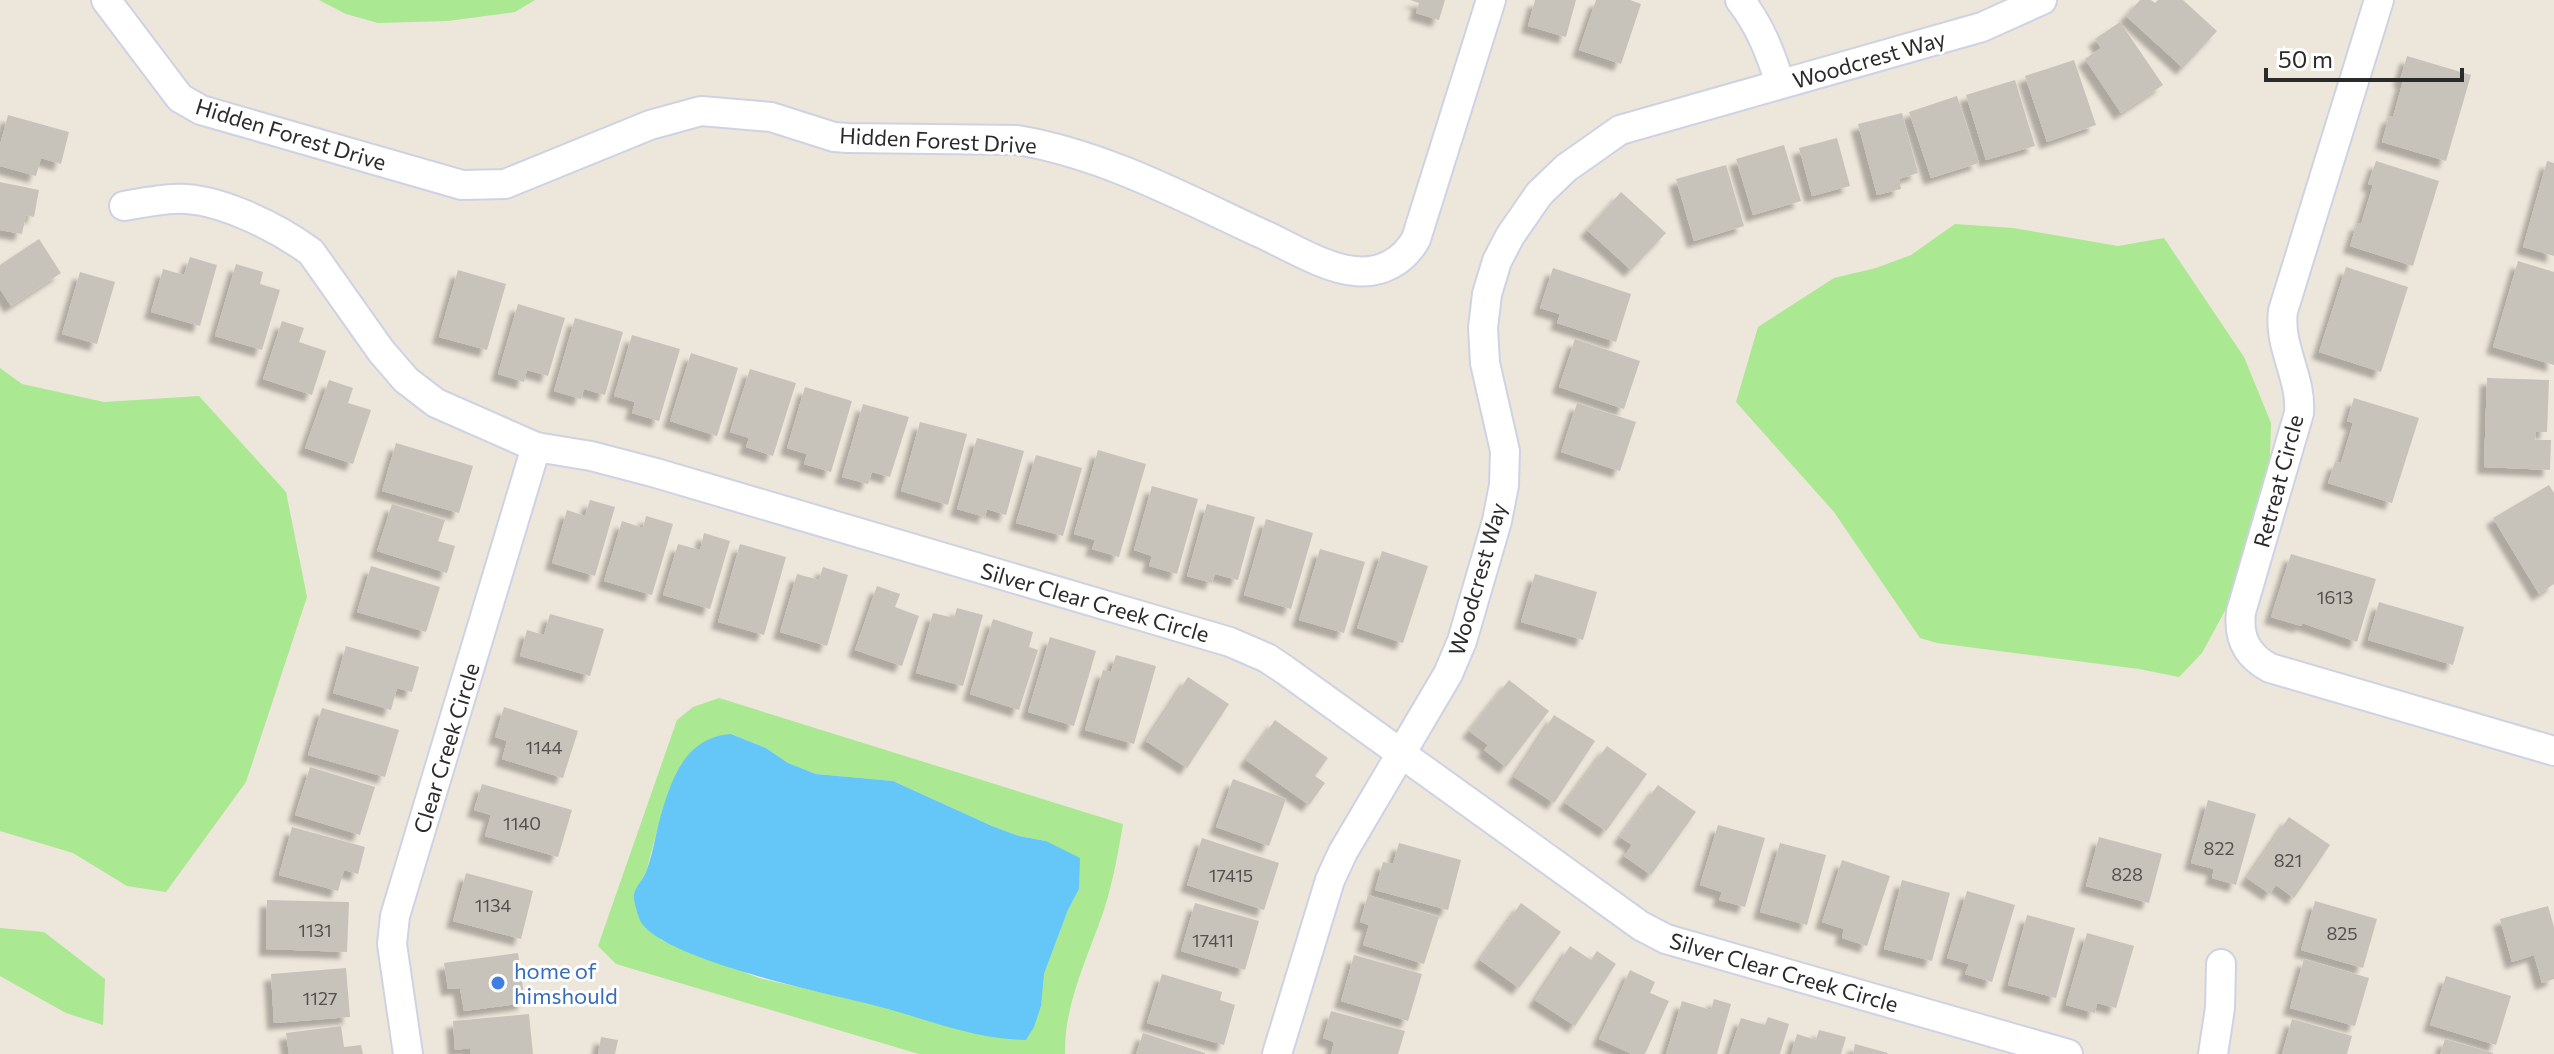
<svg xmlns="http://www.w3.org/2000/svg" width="2554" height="1054" font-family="Commissioner,sans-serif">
  <defs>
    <filter id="shadow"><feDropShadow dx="-7" dy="7" stdDeviation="2" flood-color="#0004"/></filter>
  </defs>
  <rect width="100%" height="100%" fill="#ede6da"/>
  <!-- green -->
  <g fill="#aae892" fill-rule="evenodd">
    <polygon points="319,0 535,0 515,12 448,21 378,23 346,14"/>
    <polygon points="1955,224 2013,228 2118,246 2164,238 2244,357 2271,423 2269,487 2240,583 2202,653 2179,677 2139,669 1937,643 1920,638 1834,512 1736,402 1758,327 1834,278 1876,268 1911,255"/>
    <polygon points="0,368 22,384 104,402 199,396 286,492 307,597 246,782 166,892 127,886 73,853 0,831"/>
    <path d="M719 698 1123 824C1118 853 1113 882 1104 910 1088 957 1064 1003 1065 1054H919L616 964 598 946 677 720 693 707ZM731 734 766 748 788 763 816 774 893 781 992 826 1019 836 1046 841 1079 889 1068 910 1044 974 880 1006 759 978 661 940 634 894 646 872 662 812Z"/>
    <polygon points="0,928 44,932 105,979 103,1025 66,1013 0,976"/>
  </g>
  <!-- water -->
  <path fill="#65c7f7" d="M731 734 766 748 788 763 816 774 893 781 992 826 1019 836 1046 841 1080 858 1079 889 1068 910 1044 974 1041 1006 1034 1027 1026 1040C971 1039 925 1018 873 1005 831 994 653 958 639 918 637 912 633 899 634 894 636 887 643 879 646 872 654 852 656 829 663 808 674 772 689 737 731 734Z"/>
  <!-- building -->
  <g fill="#c8c3ba" filter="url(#shadow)">
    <polygon points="1410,0 1445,0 1439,20 1416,13 1419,3"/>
    <polygon points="1535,0 1576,0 1566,37 1528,26"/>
    <polygon points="1596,0 1630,0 1641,4 1621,64 1579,50"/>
    <polygon points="2140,0 2151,0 2155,3 2158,0 2183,0 2217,31 2183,68 2126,16"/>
    <polygon points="2120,22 2163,85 2121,113 2085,59 2101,48 2095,39"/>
    <polygon points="2407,56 2471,75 2446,161 2382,142 2389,116 2393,117 2403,81 2400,80"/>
    <polygon points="2074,60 2096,125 2047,142 2025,76"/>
    <polygon points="2015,80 2035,146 1986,160 1966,95"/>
    <polygon points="1957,96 1979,163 1931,178 1909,112"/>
    <polygon points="1902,113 1918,173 1899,179 1901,189 1877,195 1858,124"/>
    <polygon points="8,115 69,132 61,164 41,158 36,176 0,166 0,145"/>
    <polygon points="1837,138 1850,186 1812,196 1799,148"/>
    <polygon points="1784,145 1801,201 1753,215 1736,159"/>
    <polygon points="2376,161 2439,181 2413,266 2350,246 2357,223 2361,224 2373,185 2368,184"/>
    <polygon points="2547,161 2554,163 2554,256 2523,247"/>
    <polygon points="1726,165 1744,226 1694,241 1676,179"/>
    <polygon points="0,182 39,190 34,217 26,215 22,234 0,230"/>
    <polygon points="1621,192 1666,233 1631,270 1587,230"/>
    <polygon points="39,239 61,273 11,306 0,289 0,265"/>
    <polygon points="190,257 217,265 200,326 151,312 163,269 184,275"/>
    <polygon points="2518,261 2554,272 2554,365 2493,347"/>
    <polygon points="236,264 263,272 260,284 280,290 262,350 215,336"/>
    <polygon points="2346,267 2408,287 2381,372 2319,352"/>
    <polygon points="1553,268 1631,294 1616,342 1557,323 1560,314 1540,308"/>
    <polygon points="458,270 506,284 487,350 439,337"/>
    <polygon points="80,272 115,282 97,344 62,334"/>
    <polygon points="518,304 565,318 548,376 527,370 524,382 498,374"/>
    <polygon points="575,318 623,332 605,395 584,389 581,399 554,391"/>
    <polygon points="282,321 304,328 299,342 326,351 312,395 263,379"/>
    <polygon points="632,335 680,349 659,421 632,413 635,402 614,396"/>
    <polygon points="1575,339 1640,361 1624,409 1559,387"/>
    <polygon points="691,353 738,368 717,436 670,421"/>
    <polygon points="750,369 796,383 773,456 746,447 749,438 730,432"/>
    <polygon points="2487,378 2549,380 2547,432 2536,432 2535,440 2551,440 2550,470 2484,467"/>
    <polygon points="329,380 353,388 348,403 371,410 353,464 305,448"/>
    <polygon points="805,387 852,401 831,472 804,464 807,454 787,448"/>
    <polygon points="2354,398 2419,418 2392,503 2328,483 2335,462 2341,463 2353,423 2347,421"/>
    <polygon points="1577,403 1636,422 1620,471 1561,452"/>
    <polygon points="863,404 909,417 890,477 872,472 868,484 842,477"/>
    <polygon points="920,422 967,434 948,505 901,491"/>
    <polygon points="977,438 1024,451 1006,515 987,509 985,517 957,509"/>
    <polygon points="396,443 473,466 459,513 382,491"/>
    <polygon points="1098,450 1146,464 1119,557 1092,549 1095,540 1074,534"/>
    <polygon points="1036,455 1082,468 1063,536 1016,523"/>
    <polygon points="2549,485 2554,493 2554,584 2539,594 2493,518"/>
    <polygon points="1152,486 1198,499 1177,574 1149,566 1152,556 1134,550"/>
    <polygon points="590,500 615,507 595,576 552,563 567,510 585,516"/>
    <polygon points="392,504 445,520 438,541 455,546 447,573 377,551"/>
    <polygon points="1207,504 1255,517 1238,580 1215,574 1212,583 1187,576"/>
    <polygon points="646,516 673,524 652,595 604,581 622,521 643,528"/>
    <polygon points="1266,519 1313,533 1291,609 1244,595"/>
    <polygon points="704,533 730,541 710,609 663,595 678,544 700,550"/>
    <polygon points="740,544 786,557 764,635 718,622"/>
    <polygon points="1320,549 1365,562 1344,633 1299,620"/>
    <polygon points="1382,551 1428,566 1403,643 1357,628"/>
    <polygon points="2291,554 2376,579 2357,642 2302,623 2301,626 2271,617"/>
    <polygon points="371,566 440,587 426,632 357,612"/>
    <polygon points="823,567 848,575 827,646 780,632 797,574 819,580"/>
    <polygon points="1535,574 1597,592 1583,640 1521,622"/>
    <polygon points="877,586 900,594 895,607 919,616 902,666 855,650"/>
    <polygon points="2379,602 2464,627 2453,665 2368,640"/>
    <polygon points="957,608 983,615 963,686 916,673 933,613 954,618"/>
    <polygon points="550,614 604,629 590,676 520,656 527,630 544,635"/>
    <polygon points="993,619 1033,632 1029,647 1038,650 1019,710 970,694"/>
    <polygon points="1050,637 1096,651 1074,726 1028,712"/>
    <polygon points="346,646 419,667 412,692 397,688 391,710 333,693"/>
    <polygon points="1116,655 1156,666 1134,744 1085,730 1103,670 1111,672"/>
    <polygon points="1188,677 1229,704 1187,768 1146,741"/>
    <polygon points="1509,680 1549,711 1506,767 1484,750 1488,745 1469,731"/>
    <polygon points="504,707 578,731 563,778 502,759 507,741 495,737"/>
    <polygon points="322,708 399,730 385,777 308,755"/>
    <polygon points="1554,715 1595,741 1554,803 1514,777"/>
    <polygon points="1275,720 1328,758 1315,776 1325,783 1309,805 1246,760"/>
    <polygon points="1607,746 1647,774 1606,831 1565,803"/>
    <polygon points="310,767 375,787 360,835 295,815"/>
    <polygon points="1233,779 1286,799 1269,846 1216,827"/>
    <polygon points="482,784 572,810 558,857 485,836 491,815 474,810"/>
    <polygon points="1658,785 1696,812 1651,875 1624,856 1632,845 1620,837"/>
    <polygon points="2208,800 2256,814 2236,885 2212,878 2214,869 2191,863"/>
    <polygon points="2289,817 2330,845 2294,898 2276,885 2270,894 2247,878"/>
    <polygon points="1718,825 1765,838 1745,907 1719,900 1722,892 1700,885"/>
    <polygon points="292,827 365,847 358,874 344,870 338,891 279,875"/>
    <polygon points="2099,837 2162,854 2149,903 2086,886"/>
    <polygon points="1202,838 1279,863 1264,910 1187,885"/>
    <polygon points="1399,843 1461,860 1448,910 1375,890 1383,862 1393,864"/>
    <polygon points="1780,843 1826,855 1807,925 1760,912"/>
    <polygon points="1842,860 1890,876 1867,946 1842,938 1844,929 1822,922"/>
    <polygon points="466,873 533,891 521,939 453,921"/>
    <polygon points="1902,880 1950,893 1932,961 1884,949"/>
    <polygon points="1967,891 2015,905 1992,982 1965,974 1969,964 1947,958"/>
    <polygon points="1368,895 1439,917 1424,964 1363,945 1369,925 1360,922"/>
    <polygon points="267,900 349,902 347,952 266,949"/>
    <polygon points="2315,901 2377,919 2363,968 2301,950"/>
    <polygon points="1195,903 1259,921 1245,970 1181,951"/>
    <polygon points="1521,903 1561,932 1519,988 1480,960"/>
    <polygon points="2548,906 2554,927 2554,979 2542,983 2534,955 2512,962 2500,919"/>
    <polygon points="2027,915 2075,928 2056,998 2008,985"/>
    <polygon points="2087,933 2134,946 2116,1008 2097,1003 2095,1013 2066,1005"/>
    <polygon points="1570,946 1591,960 1597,951 1616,964 1575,1026 1535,1000"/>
    <polygon points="518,953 525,1003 464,1011 460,988 448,989 444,963"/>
    <polygon points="1354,955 1422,974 1408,1021 1341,1001"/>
    <polygon points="2304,959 2369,978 2355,1026 2290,1008"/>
    <polygon points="346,968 350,1017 274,1023 271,974"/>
    <polygon points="1630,970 1655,982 1650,993 1669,1001 1645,1054 1632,1054 1599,1039"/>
    <polygon points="1162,974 1222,992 1220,1000 1235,1005 1224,1045 1147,1023"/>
    <polygon points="2446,976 2511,996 2496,1045 2430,1025"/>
    <polygon points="1714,999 1731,1004 1717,1054 1666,1054 1682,1001 1711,1010"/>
    <polygon points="1331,1011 1405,1031 1398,1054 1331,1054 1334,1042 1323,1038"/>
    <polygon points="529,1014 533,1054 471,1054 470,1048 455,1050 453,1021"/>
    <polygon points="1768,1017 1789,1024 1780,1054 1729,1054 1741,1018 1765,1025"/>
    <polygon points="2292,1019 2352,1036 2347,1054 2282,1054"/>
    <polygon points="341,1026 344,1047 361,1045 363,1054 289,1054 286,1033"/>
    <polygon points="1819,1030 1846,1037 1841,1054 1791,1054 1797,1034 1816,1040"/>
    <polygon points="1143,1033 1205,1053 1205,1054 1136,1054"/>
    <polygon points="601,1037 618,1040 615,1054 598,1054"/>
    <polygon points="2445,1039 2493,1053 2493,1054 2440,1054"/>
    <polygon points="1855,1044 1888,1053 1887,1054 1853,1054"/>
  </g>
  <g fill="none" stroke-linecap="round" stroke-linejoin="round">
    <!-- minor casing -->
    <g stroke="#cfd2e4" stroke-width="32">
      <g id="minor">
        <path d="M106 0 180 98 201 110 462 185 505 184 650 125 701 111 771 117 834 137 848 138 1017 140C1102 154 1181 196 1258 232 1286 244 1325 269 1355 271 1381 274 1404 261 1416 239L1491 0"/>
        <path d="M1740 0C1760 26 1770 52 1780 83"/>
        <path d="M2379 0 2283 311C2278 346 2302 378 2299 413L2241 612C2238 638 2247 656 2270 668L2554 751"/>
        <path d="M124 206C140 203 157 200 173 199 216 196 277 227 311 252L381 351 406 380 436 403 536 447 591 456 656 473 1230 642 1267 658 1285 670 1641 926 1666 939 2068 1054"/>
        <polyline points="408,1054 392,944 395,916 536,447"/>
        <polyline points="1277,1054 1330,880 1343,852 1448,674 1462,641 1497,521 1504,485 1505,451 1485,363 1483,328 1487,294 1497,261 1510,236 1539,194 1566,168 1620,130 1982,27 2042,0"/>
        <polyline points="2213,1054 2220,1008 2221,964"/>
      </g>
    </g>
    <!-- minor -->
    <use href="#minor" stroke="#fff" stroke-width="28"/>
  </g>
  <!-- markers -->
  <circle fill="#3f7fe0" stroke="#fff" stroke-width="3" cx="498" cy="983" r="8"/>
  <g text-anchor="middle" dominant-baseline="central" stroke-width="6" stroke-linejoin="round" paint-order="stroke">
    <!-- number labels -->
    <g font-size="18" fill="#52504e">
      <text x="2335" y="597">1613</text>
      <text x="544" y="747">1144</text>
      <text x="522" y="823">1140</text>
      <text x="2219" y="848">822</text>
      <text x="2288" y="860">821</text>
      <text x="2127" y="874">828</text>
      <text x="1231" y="875">17415</text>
      <text x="493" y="905">1134</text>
      <text x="315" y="930">1131</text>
      <text x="2342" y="933">825</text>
      <text x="1213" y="940">17411</text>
      <text x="320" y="998">1127</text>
    </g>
    <!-- street labels -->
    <g font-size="22" fill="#2a2a2a" stroke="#fff">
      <text transform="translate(1869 59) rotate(-16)">Woodcrest Way</text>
      <text transform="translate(291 134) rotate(17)">Hidden Forest Drive</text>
      <text transform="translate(938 140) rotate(3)">Hidden Forest Drive</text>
      <text transform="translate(2278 481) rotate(-75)">Retreat Circle</text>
      <text transform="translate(1477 579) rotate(-74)">Woodcrest Way</text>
      <text transform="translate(1095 602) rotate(16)">Silver Clear Creek Circle</text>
      <text transform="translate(446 748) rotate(-73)">Clear Creek Circle</text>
      <text transform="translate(1784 972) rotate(16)">Silver Clear Creek Circle</text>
    </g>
    <!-- shop labels -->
    <g font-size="22" fill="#366cbe" stroke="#fff" text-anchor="start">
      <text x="514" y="970">home of<tspan x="514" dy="25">himshould</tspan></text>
    </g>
  </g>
  <!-- scale -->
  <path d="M2266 68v12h196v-12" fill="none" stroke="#2a2a2a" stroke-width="4"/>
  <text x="2278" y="68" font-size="24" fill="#2a2a2a" stroke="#ffffff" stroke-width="6" paint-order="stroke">50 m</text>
</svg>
